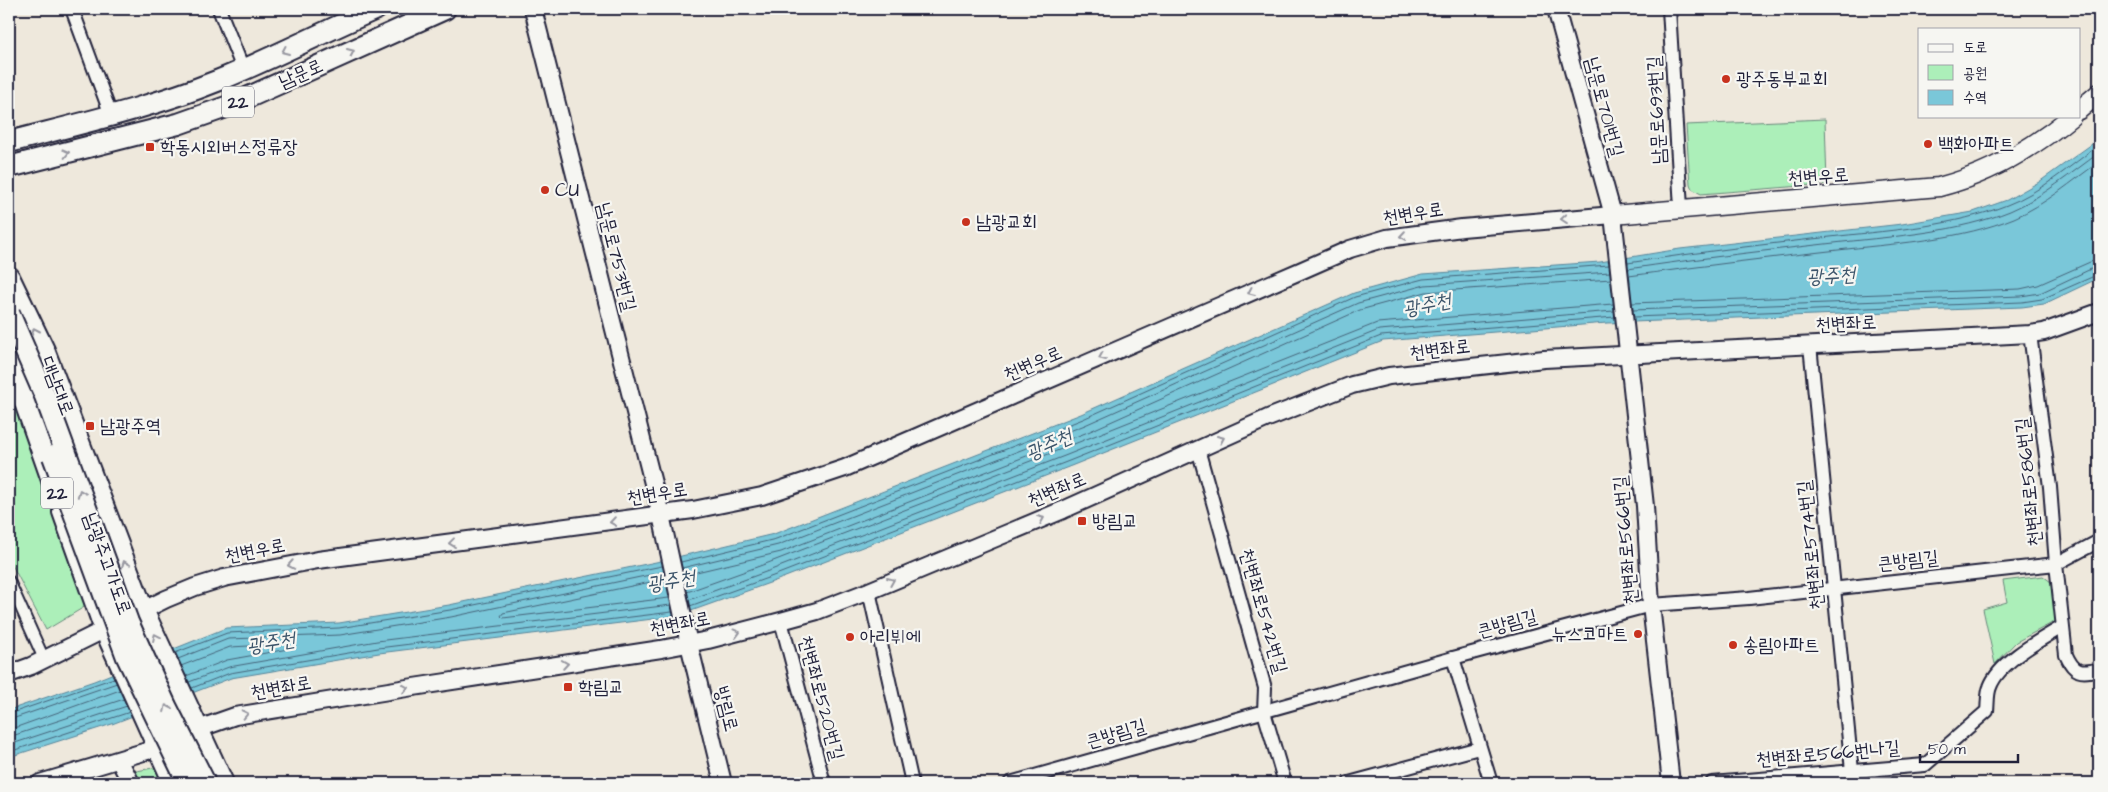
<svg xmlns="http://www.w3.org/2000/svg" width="2108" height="792" font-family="'Architects Daughter','Poor Story',sans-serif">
  <rect width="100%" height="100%" fill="#eee8dc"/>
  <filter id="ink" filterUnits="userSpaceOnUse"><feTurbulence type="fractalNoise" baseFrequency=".02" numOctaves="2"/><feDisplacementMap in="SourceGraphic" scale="10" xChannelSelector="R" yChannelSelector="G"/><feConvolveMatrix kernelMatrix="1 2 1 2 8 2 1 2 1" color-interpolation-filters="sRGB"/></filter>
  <g filter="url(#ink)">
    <!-- green -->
    <g fill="#acefb9" stroke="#67887a">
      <polygon points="1825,119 1827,184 1701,194 1692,189 1690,184 1686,125"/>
      <polygon points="9,388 86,606 46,630 9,559"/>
      <polygon points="2043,576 2051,582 2056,621 2016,642 1995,664 1983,609 2007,602 2003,581"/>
      <polygon points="158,767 166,783 131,783 126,773"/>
    </g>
    <!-- water -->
    <polygon fill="#7ac7d9" stroke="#57859a" points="2099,139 2099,278 2044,304 2022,307 1607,323 1383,341 1071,466 775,581 677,616 379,653 231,678 112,724 9,757 9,710 94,681 226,628 339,623 449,605 656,562 774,534 1081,414 1354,293 1423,274 1600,262 1680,249 1902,224 1973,212 2007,200 2039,182"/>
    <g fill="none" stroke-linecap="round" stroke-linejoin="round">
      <!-- shore -->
      <g stroke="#45647a" stroke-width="1">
        <path d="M1628 263C1698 252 1768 244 1839 236 1895 230 1954 226 2007 205 2041 192 2070 166 2099 145"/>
        <path d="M1628 269C1700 258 1771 250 1843 242 1898 236 1958 232 2010 211 2043 197 2071 173 2099 153"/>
        <path d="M1629 276C1702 266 1774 257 1847 249 1902 243 1962 239 2014 218 2045 205 2072 181 2099 162"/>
        <polyline points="1632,303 2020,289 2038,285 2090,262 2099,260"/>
        <polyline points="1633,310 2021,296 2040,293 2093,268 2099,268"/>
        <polyline points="1634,317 2022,302 2042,299 2099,274"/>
        <polyline points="681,562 776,539 1083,419 1355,297 1423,279 1609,265"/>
        <polyline points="682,568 778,545 1085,425 1358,303 1425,285 1610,272"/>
        <polyline points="684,575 781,552 1088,432 1360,310 1426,292 1611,279"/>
        <polyline points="665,579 503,613 501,616 503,618 669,598"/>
        <polyline points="687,592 768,563 1064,448 1377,323 1613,304"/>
        <polyline points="689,600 771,570 1067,455 1379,330 1614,311"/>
        <polyline points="690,606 773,576 1069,461 1381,336 1615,317"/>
        <polyline points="175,653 227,633 339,628 450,610 662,566"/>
        <polyline points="178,659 228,639 340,635 451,617 664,572"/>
        <polyline points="181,666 230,647 287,644 290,646 288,649 227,660 186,676"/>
        <polyline points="189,682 229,667 377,641 671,605"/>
        <polyline points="192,688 230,673 378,648 672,612"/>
        <polyline points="9,714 114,678"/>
        <polyline points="9,720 117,683"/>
        <polyline points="9,728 17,727 120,690"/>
        <polyline points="9,737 124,699"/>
        <polyline points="9,745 127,706"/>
        <polyline points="9,752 130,712"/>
      </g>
      <!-- pedestrian casing -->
      <g stroke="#22223b" stroke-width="14">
        <polyline id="pedestrian" points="9,581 44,659"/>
      </g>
      <!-- minor casing -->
      <g stroke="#22223b" stroke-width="16">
        <g id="minor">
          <polyline points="72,9 111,115"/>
          <polyline points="219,9 243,69"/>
          <polyline points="1669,9 1681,208"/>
          <path d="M2030 334 2050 487 2056 564 2066 655C2074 673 2081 674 2099 669"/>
          <polyline points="1810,345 1852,771"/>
          <polyline points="1198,449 1265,688 1264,712 1285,783"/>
          <polyline points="869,591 912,783"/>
          <polyline points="781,621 824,783"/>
          <polyline points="1453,658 1491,783"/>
          <polyline points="1010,783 1453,658 1651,605 1749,598 2056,564 2099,541"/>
          <polyline points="1349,783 1479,748"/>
          <path d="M1712 783 1925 765 1987 711C1988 703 1987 694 1990 687 1999 662 2040 640 2062 627"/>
        </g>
      </g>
      <!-- tertiary casing -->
      <g stroke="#22223b" stroke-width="20">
        <g id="tertiary">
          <polyline points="533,9 661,515 689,644 723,783"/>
          <polyline points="1556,9 1613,215 1645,506 1651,605 1671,783"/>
          <polyline points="9,674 31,666 166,599 195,587 224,578 318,560 693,510 762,496 845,468 1300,271 1350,249 1387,238 1462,228 1613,215"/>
          <polyline points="119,760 131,783"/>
          <polyline points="40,783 157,748 198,729 235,716 407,688 661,649 708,640 781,621 817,611 869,591 1063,510 1268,418 1352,385 1389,376 1544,359 2030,334 2044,332 2099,312"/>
        </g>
      </g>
      <!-- secondary casing -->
      <g stroke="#22223b" stroke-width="21">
        <g id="secondary">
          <polyline points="2079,110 2099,93"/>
          <path d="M1613 215 1939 187C1989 174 2032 149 2072 116"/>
        </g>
      </g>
      <!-- primary casing -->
      <g stroke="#22223b" stroke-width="24">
        <g id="primary">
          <path d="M9 142C78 124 150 108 217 81 271 59 323 32 376 9"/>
          <polyline points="9,167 178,124 229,106 445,9"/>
          <polyline points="9,277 44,350 143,610 223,783"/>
          <polyline points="9,357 52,480"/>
          <polyline points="63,512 105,630 174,783"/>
        </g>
      </g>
      <!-- pedestrian -->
      <use href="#pedestrian" stroke="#f6f6f2" stroke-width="10"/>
      <!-- minor -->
      <use href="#minor" stroke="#f6f6f2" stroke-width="12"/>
      <!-- tertiary -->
      <use href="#tertiary" stroke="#f6f6f2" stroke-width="16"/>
      <!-- secondary -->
      <use href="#secondary" stroke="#f6f6f2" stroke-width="18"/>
      <!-- primary -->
      <use href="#primary" stroke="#f6f6f2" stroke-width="20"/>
      <!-- primary-bridge casing -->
      <g stroke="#22223b" stroke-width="24" stroke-linecap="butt">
        <g id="primary-bridge">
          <polyline points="9,313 45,396 128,622 166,706 205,783"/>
          <polyline points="53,456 127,657 188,783"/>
        </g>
      </g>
      <!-- primary-bridge -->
      <use href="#primary-bridge" stroke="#f6f6f2" stroke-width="20"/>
    </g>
    <!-- one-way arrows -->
    <defs><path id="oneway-chevron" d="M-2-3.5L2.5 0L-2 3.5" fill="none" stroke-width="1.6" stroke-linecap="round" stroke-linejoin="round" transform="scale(1.25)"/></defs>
    <g stroke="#9797a0">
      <use href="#oneway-chevron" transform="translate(285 51) rotate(156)"/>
      <use href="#oneway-chevron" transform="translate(351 52) rotate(-24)"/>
      <use href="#oneway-chevron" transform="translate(66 153) rotate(-14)"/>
      <use href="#oneway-chevron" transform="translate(1564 219) rotate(175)"/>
      <use href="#oneway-chevron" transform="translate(1403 236) rotate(172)"/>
      <use href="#oneway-chevron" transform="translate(1251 292) rotate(156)"/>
      <use href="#oneway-chevron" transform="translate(35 331) rotate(-114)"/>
      <use href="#oneway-chevron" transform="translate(1102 357) rotate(157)"/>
      <use href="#oneway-chevron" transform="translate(1221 439) rotate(-24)"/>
      <use href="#oneway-chevron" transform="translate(81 493) rotate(-111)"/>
      <use href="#oneway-chevron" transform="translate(1041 519) rotate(-23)"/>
      <use href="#oneway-chevron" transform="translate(613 522) rotate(172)"/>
      <use href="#oneway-chevron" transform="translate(452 543) rotate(173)"/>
      <use href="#oneway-chevron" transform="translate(125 564) rotate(-111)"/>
      <use href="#oneway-chevron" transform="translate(291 565) rotate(170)"/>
      <use href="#oneway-chevron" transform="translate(891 581) rotate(-23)"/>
      <use href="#oneway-chevron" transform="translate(737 633) rotate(-15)"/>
      <use href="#oneway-chevron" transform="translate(156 637) rotate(-115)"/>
      <use href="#oneway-chevron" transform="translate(565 664) rotate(-9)"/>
      <use href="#oneway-chevron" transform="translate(405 688) rotate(-9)"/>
      <use href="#oneway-chevron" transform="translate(167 708) rotate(-116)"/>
      <use href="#oneway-chevron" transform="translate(245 714) rotate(-12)"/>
    </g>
  </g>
  <!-- markers -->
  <g fill="#c8321e" stroke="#f6f6f2" stroke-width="2">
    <circle cx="1726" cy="79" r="5"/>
    <circle cx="1928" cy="144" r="5"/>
    <rect x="145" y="142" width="10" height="10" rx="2.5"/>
    <circle cx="545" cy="190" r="5"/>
    <circle cx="966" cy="222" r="5"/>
    <rect x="85" y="421" width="10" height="10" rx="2.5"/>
    <rect x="1077" y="516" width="10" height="10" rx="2.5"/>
    <circle cx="1638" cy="634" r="5"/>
    <circle cx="850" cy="637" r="5"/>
    <circle cx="1733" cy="645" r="5"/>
    <rect x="563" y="682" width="10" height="10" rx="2.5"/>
  </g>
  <g text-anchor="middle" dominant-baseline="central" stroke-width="4.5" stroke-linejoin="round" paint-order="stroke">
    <!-- shield labels -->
    <g fill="#f6f6f2" stroke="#626272" stroke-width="1">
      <rect x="222" y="86.5" width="32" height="31" rx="4"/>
      <rect x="41" y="477.5" width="32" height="31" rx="4"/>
    </g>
    <g font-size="18" font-weight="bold" fill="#22223b">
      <text x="238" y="102">22</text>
      <text x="57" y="493">22</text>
    </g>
    <!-- street labels -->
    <g font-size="19" fill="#22223b" stroke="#f6f6f2">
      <text transform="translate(301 74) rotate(-24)">남문로</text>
      <text transform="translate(1604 107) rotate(75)">남문로701번길</text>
      <text transform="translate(1657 110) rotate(-93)">남문로693번길</text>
      <text transform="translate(1818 177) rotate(-4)">천변우로</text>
      <text transform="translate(1413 214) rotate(-9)">천변우로</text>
      <text transform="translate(616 257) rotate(76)">남문로753번길</text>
      <text transform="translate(1846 324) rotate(-3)">천변좌로</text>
      <text transform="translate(1440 350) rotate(-7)">천변좌로</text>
      <text transform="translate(1033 364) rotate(-23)">천변우로</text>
      <text transform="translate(57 386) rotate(69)">대남대로</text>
      <text transform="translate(2029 482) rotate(-96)">천변좌로586번길</text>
      <text transform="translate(1057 490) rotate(-23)">천변좌로</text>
      <text transform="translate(657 494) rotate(-9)">천변우로</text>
      <text transform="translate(1626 540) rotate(-95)">천변좌로566번길</text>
      <text transform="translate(1811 545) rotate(-96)">천변좌로574번길</text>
      <text transform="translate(255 551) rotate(-11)">천변우로</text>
      <text transform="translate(1908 561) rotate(-6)">큰방림길</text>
      <text transform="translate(107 564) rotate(70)">남광주고가도로</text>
      <text transform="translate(1263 611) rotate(74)">천변좌로542번길</text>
      <text transform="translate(680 624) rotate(-11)">천변좌로</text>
      <text transform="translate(1507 624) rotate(-15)">큰방림길</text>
      <text transform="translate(281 688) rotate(-10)">천변좌로</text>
      <text transform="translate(821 698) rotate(75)">천변좌로520번길</text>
      <text transform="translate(726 709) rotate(76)">방림로</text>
      <text transform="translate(1116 734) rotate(-16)">큰방림길</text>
      <text transform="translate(1828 754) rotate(-5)">천변좌로566번나길</text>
    </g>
    <!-- poi labels -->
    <g font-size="19" fill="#22223b" stroke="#f6f6f2" text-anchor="start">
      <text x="1736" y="79">광주동부교회</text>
      <text x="1938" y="144">백화아파트</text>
      <text x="160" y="147">학동시외버스정류장</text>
      <text x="555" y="190">CU</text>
      <text x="976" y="222">남광교회</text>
      <text x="100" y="426">남광주역</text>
      <text x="1092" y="521">방림교</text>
      <text x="1628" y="634" text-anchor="end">뉴스코마트</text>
      <text x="860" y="637">아리뷔에</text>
      <text x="1743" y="645">송림아파트</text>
      <text x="578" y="687">학림교</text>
    </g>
    <!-- water labels -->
    <g font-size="20" font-style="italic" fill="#3c546a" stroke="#f6f6f2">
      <text transform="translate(1831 276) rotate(-3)">광주천</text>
      <text transform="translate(1427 305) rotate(-11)">광주천</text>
      <text transform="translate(1049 445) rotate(-24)">광주천</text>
      <text transform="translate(671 581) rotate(-9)">광주천</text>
      <text transform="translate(271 643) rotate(-9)">광주천</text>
    </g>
  </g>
  <!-- margin -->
  <rect width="2108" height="792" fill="none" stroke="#f6f6f2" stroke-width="30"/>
  <rect x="15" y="15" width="2078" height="762" fill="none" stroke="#22223b" stroke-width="2" filter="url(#ink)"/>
  <!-- legend -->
  <rect x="1918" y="28" width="162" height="90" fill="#f6f6f2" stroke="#a1a1a9"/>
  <rect x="1928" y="44" width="25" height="8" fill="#f6f6f2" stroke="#a1a1a9"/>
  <text x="1963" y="52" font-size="15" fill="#22223b">도로</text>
  <rect x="1928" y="65" width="25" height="15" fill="#acefb9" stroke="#a1a1a9"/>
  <text x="1963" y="78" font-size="15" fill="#22223b">공원</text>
  <rect x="1928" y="90" width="25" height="15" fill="#7ac7d9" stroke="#a1a1a9"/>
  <text x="1963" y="102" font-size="15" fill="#22223b">수역</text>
  <!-- scale -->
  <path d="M1920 754v8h98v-8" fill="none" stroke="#22223b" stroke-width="2.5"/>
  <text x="1928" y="754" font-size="15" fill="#22223b" stroke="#f6f6f2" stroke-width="4" paint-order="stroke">50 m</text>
</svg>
